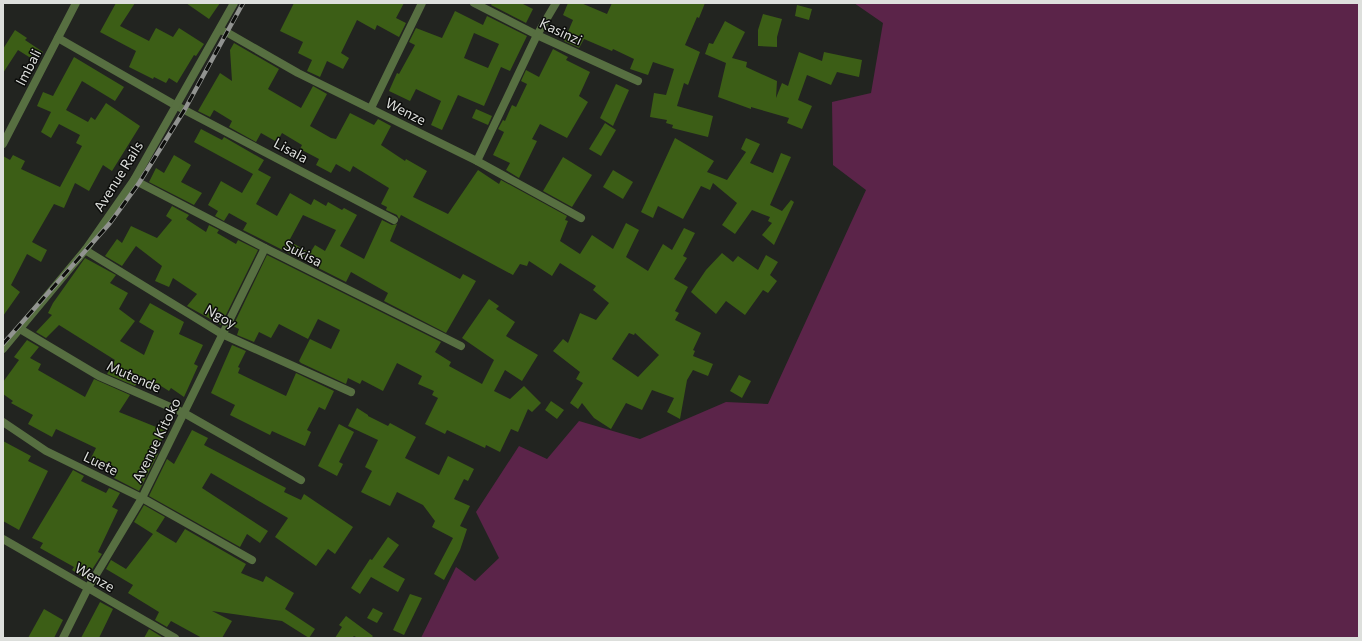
<svg xmlns="http://www.w3.org/2000/svg" width="1362" height="641" font-family="Commissioner,sans-serif">
  <rect width="100%" height="100%" fill="#222420"/>
  <!-- green -->
  <polygon fill="#5b2449" points="854,3 1359,3 1359,638 421,638 456,567 475,581 499,558 476,512 519,446 547,459 579,421 640,439 726,402 768,404 866,190 833,165 832,102 871,93 883,23"/>
  <!-- building -->
  <g fill="#3c5e16" fill-rule="evenodd">
    <polygon points="116,3 135,3 120,26 149,41 156,28 173,37 179,28 204,44 196,56 194,55 177,83 169,78 166,83 154,77 153,79 129,67 136,51 100,32"/>
    <polygon points="186,3 220,3 209,19"/>
    <polygon points="294,3 404,3 396,18 406,23 399,37 377,25 375,30 357,20 341,53 349,58 343,69 327,61 320,77 307,71 312,60 298,53 303,42 280,31"/>
    <polygon points="492,3 521,3 533,9 526,23 491,5"/>
    <polygon points="568,3 581,3 607,14 612,3 705,3 699,18 697,17 685,45 700,52 688,85 684,83 677,106 713,116 708,137 672,128 673,125 666,123 667,120 650,117 654,93 666,95 674,69 653,62 648,75 630,69 634,59 613,49 612,51 584,39 579,48 564,41 573,20 563,15"/>
    <polygon points="797,5 812,9 809,20 795,16"/>
    <path d="M455 11 483 25 487 16 527 36 510 71 501 67 484 106 458 95 442 130 431 125 441 101 416 89 410 101 389 91 397 73 399 74 415 45 409 42 416 28 442 38ZM474 33 499 44 488 68 464 58Z"/>
    <polygon points="763,14 782,19 777,37 777,47 758,46 758,30"/>
    <polygon points="725,21 745,32 732,58 747,62 746,67 777,81 776,98 782,83 788,86 799,52 822,61 824,52 862,60 859,77 837,72 831,85 807,75 798,100 812,106 802,129 787,123 789,118 751,107 751,109 718,97 726,63 705,54 709,43 713,44"/>
    <polygon points="15,30 27,38 25,40 43,52 37,62 18,50 3,73 3,49"/>
    <path d="M234 43 279 69 268 89 301 108 313 86 327 94 310 126 331 138 336 139 350 113 374 125 378 119 391 126 381 145 405 161 406 159 427 171 413 197 448 214 478 170 499 184 501 180 567 216 565 220 568 221 560 241 580 254 592 235 613 249 626 223 639 230 626 257 648 271 663 244 672 250 684 228 695 233 683 256 687 258 674 279 688 287 675 311 679 313 675 320 701 333 693 350 695 351 693 356 713 364 708 376 693 370 687 380 680 419 667 412 674 398 652 390 642 410 626 403 611 429 594 418 582 403 578 409 570 403 583 383 576 379 580 372 553 351 563 339 568 343 580 313 596 320 609 303 593 290 596 286 560 263 552 276 529 261 527 266 520 264 513 275 401 215 399 219 397 215 386 210 387 207 381 204 389 188 353 166 350 172 336 164 331 173 316 165 319 159 300 149 302 145 282 133 277 142 261 133 256 142 229 127 232 121 214 110 210 117 198 111 220 73 232 81 230 50ZM629 333 634 335 635 333 659 355 638 377 612 359Z"/>
    <polygon points="553,49 568,57 566,60 590,72 579,96 588,102 567,138 540,124 532,139 537,141 519,178 506,170 510,163 493,155 504,132 498,129 503,120 505,121 512,105 516,107 527,84 521,81 526,70 539,77"/>
    <polygon points="74,57 124,87 115,101 82,81 66,110 88,122 91,117 95,120 106,103 140,126 112,171 103,165 89,191 75,183 64,208 54,204 32,242 47,250 41,262 27,254 11,285 20,292 3,316 3,156 10,160 13,155 25,161 21,169 60,187 82,146 76,143 80,135 59,124 51,138 41,132 51,112 37,106 43,92 53,96"/>
    <polygon points="616,84 629,90 613,126 600,118"/>
    <polygon points="476,109 492,116 488,125 472,118"/>
    <polygon points="605,123 616,130 601,156 589,149"/>
    <path d="M201 129 222 140 224 137 264 160 258 170 271 177 256 204 277 216 290 193 311 205 314 199 326 206 328 202 342 210 344 208 357 215 340 246 364 259 382 220 392 225 397 224 390 241 460 279 463 274 476 281 446 333 384 301 388 293 351 272 346 282 243 230 247 223 229 213 224 221 215 216 218 211 208 205 221 181 242 193 253 174 194 142ZM303 215 336 230 325 251 315 245 310 253 289 241Z"/>
    <polygon points="675,138 714,161 707,172 727,180 746,152 741,149 746,138 760,144 750,163 773,173 781,153 791,157 770,205 782,211 791,200 794,202 774,245 762,235 772,223 768,221 770,217 752,210 735,234 722,225 737,203 713,183 710,190 701,186 683,219 658,206 653,218 641,212"/>
    <polygon points="174,155 191,165 181,182 202,193 194,205 149,182 156,168 164,173"/>
    <polygon points="563,157 592,175 572,207 543,191"/>
    <polygon points="613,170 633,182 623,199 603,187"/>
    <polygon points="172,206 189,215 186,219 206,232 209,225 219,230 217,233 236,244 238,240 258,250 221,325 187,306 197,294 173,278 169,287 155,281 162,266 136,246 122,266 105,256 117,239 122,243 131,226 157,238 172,220 166,216"/>
    <polygon points="722,253 733,262 738,256 758,270 766,255 778,262 770,275 777,281 768,293 763,290 745,315 726,301 716,314 691,292 706,270"/>
    <polygon points="267,255 441,342 435,352 451,362 449,366 482,384 494,360 462,338 489,299 499,306 496,309 515,322 506,336 538,355 522,381 505,370 494,391 510,399 524,386 541,403 532,412 528,409 518,432 511,429 500,452 486,445 485,448 447,430 445,434 425,424 438,398 432,395 434,391 418,384 422,376 397,363 383,391 362,380 360,384 348,378 346,384 301,363 299,361 310,339 331,349 340,330 318,319 308,339 279,324 271,338 259,332 254,342 237,335 239,329 233,326"/>
    <polygon points="85,258 116,275 110,283 128,293 119,309 135,321 120,341 144,355 154,331 139,322 150,303 184,322 179,334 203,345 194,364 198,366 184,397 171,388 169,391 161,386 158,391 139,380 135,386 107,374 115,360 59,325 46,338 36,332 52,315 48,313 53,303"/>
    <polygon points="27,340 39,347 30,358 41,364 38,370 85,397 94,379 130,395 119,412 166,431 156,452 158,454 139,491 114,478 117,473 90,460 96,448 56,429 52,437 28,424 33,415 11,403 13,401 3,394 3,382 19,360 14,357"/>
    <polygon points="232,345 246,351 238,367 240,368 238,373 286,396 296,373 334,391 325,410 319,407 307,430 311,432 305,446 272,431 270,435 230,415 235,405 211,393"/>
    <polygon points="739,375 751,381 742,398 730,391"/>
    <polygon points="551,401 564,410 557,419 545,410"/>
    <polygon points="357,408 368,415 368,416 388,426 390,423 416,437 405,458 439,475 448,456 474,469 468,481 464,479 454,499 470,506 460,526 467,529 460,550 444,580 434,574 453,538 432,527 435,521 423,505 397,492 390,506 361,492 372,471 365,467 378,440 348,426"/>
    <polygon points="339,424 354,432 339,462 343,464 337,476 318,466"/>
    <polygon points="192,430 208,438 204,445 286,488 284,492 301,500 304,494 353,527 335,554 328,549 316,566 275,537 288,518 211,473 202,488 268,531 260,543 247,534 240,547 149,496 167,459 174,464"/>
    <polygon points="3,441 31,456 28,461 48,471 19,530 3,521"/>
    <polygon points="73,470 84,476 81,481 106,493 109,488 120,493 112,507 118,510 98,552 102,554 86,579 72,570 74,567 40,548 43,543 32,538"/>
    <polygon points="144,505 165,517 156,531 176,543 185,529 246,564 241,573 263,582 266,576 294,593 285,609 315,629 309,638 282,621 212,611 232,621 222,638 202,638 171,621 167,627 155,620 159,612 128,593 133,585 106,569 111,560 126,569 153,534 134,522"/>
    <polygon points="388,537 399,545 383,567 405,579 398,592 371,577 360,594 351,588 370,559 372,560"/>
    <polygon points="410,594 422,598 404,635 393,630"/>
    <polygon points="100,602 113,609 99,638 81,638"/>
    <polygon points="373,608 383,613 377,623 367,618"/>
    <polygon points="44,609 63,620 54,638 28,638"/>
    <polygon points="346,616 373,636 371,638 358,638 354,636 352,638 335,638 342,627 339,625"/>
    <polygon points="149,629 162,637 161,638 144,638"/>
  </g>
  <g fill="none" stroke-linecap="round" stroke-linejoin="round">
    <!-- street -->
    <g stroke="#576f41" stroke-width="8">
      <polyline points="474,3 537,35 638,81"/>
      <polyline points="220,30 228,33 298,73 477,161 581,218"/>
      <polyline points="58,38 175,105 394,220"/>
      <polyline points="371,108 422,3"/>
      <polyline points="3,144 76,3"/>
      <polyline points="477,161 537,35 556,3"/>
      <polyline points="134,180 265,248 461,346"/>
      <polyline points="85,250 222,334 351,392"/>
      <polyline points="20,329 99,376 184,413 301,480"/>
      <polyline points="3,349 86,249 134,180 234,3"/>
      <polyline points="3,422 46,451 142,498 252,560"/>
      <polyline points="3,539 175,638"/>
      <polyline points="63,638 88,588 142,498 265,248"/>
    </g>
    <!-- rail casing -->
    <g stroke="#919390" stroke-width="4.5">
      <polyline id="rail" points="3,344 110,223 139,183 185,109 243,3"/>
    </g>
    <!-- rail -->
    <use href="#rail" stroke="#0c0d0b" stroke-width="3" stroke-dasharray="9" stroke-linecap="butt"/>
  </g>
  <g text-anchor="middle" dominant-baseline="central" stroke-width="3" stroke-linejoin="round" paint-order="stroke">
    <!-- street labels -->
    <g font-size="14" fill="#dddfdc" stroke="#0c0d0b">
      <text transform="translate(561 31) rotate(25)">Kasinzi</text>
      <text transform="translate(28 67) rotate(-63)">Imbali</text>
      <text transform="translate(406 111) rotate(27)">Wenze</text>
      <text transform="translate(291 150) rotate(28)">Lisala</text>
      <text transform="translate(118 176) rotate(-58)">Avenue Rails</text>
      <text transform="translate(303 253) rotate(27)">Sukisa</text>
      <text transform="translate(221 316) rotate(29)">Ngoy</text>
      <text transform="translate(134 376) rotate(24)">Mutende</text>
      <text transform="translate(156 440) rotate(-64)">Avenue Kitoko</text>
      <text transform="translate(101 463) rotate(26)">Luete</text>
      <text transform="translate(95 577) rotate(30)">Wenze</text>
    </g>
  </g>
  <!-- border -->
  <rect width="1362" height="641" fill="none" stroke="#dddfdc" stroke-width="8"/>
</svg>
